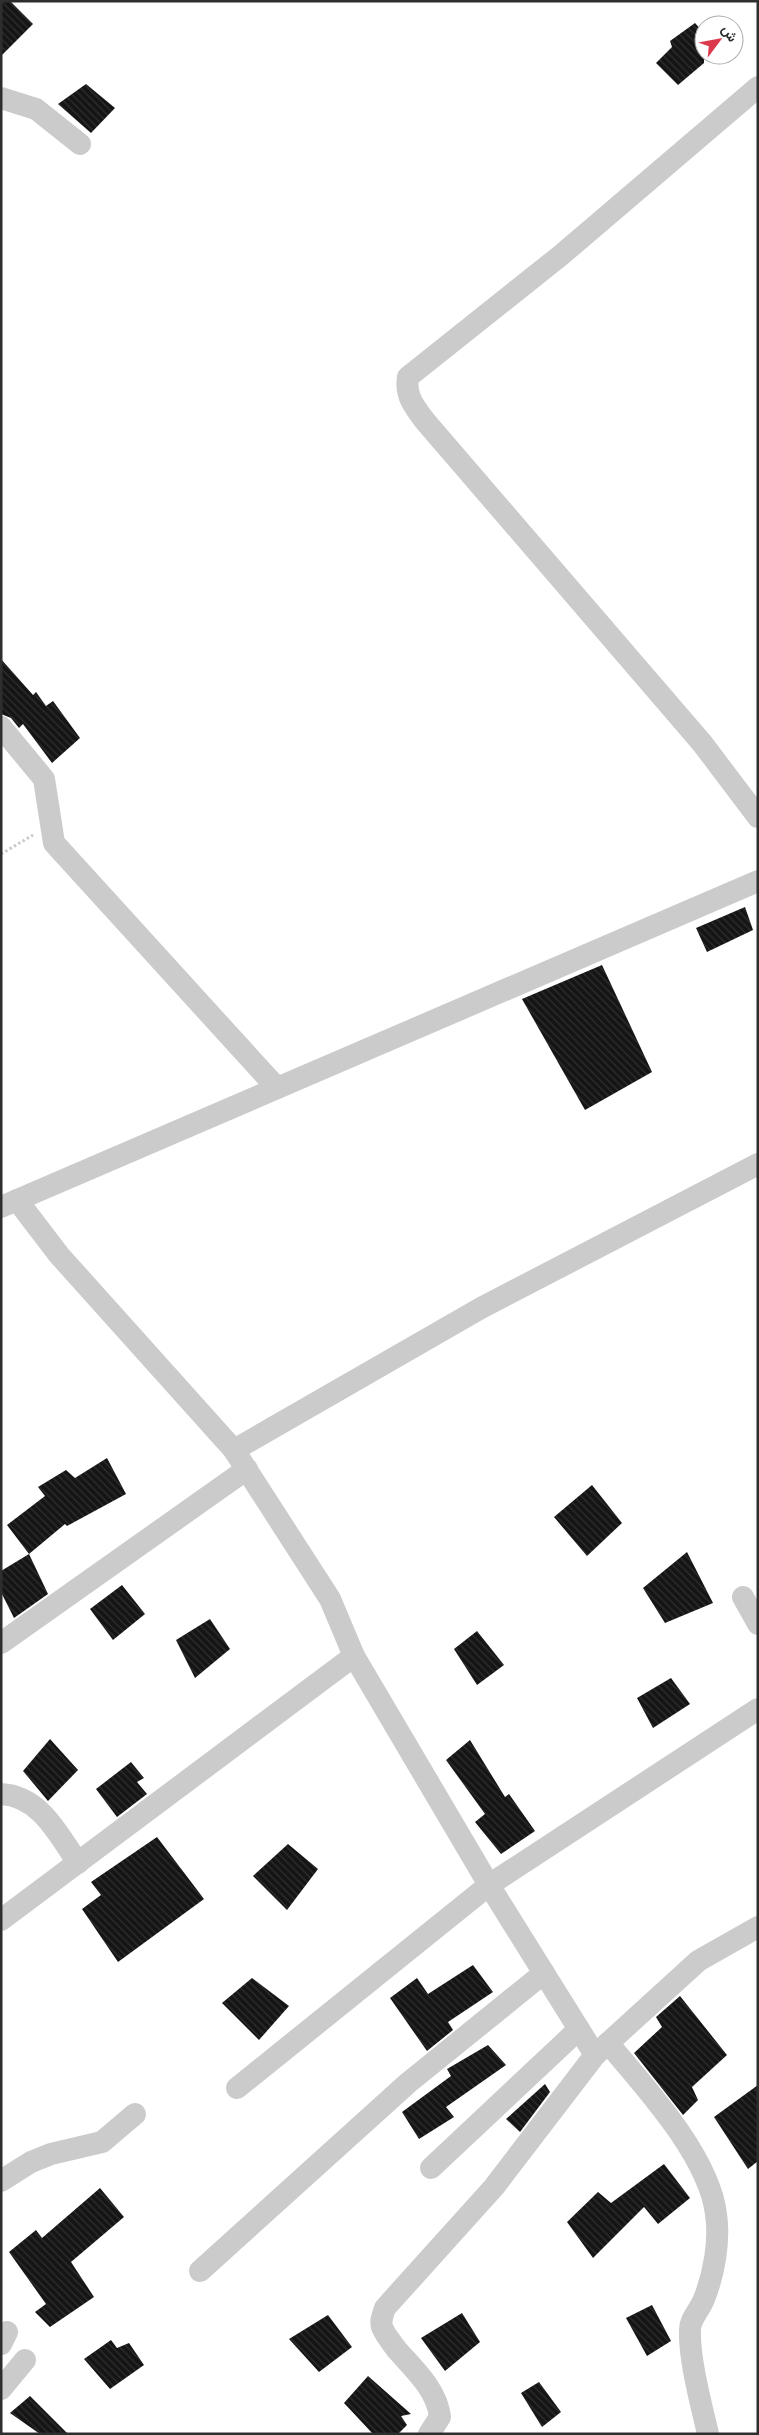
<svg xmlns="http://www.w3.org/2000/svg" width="759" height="2435" font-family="'Public Sans',Vazirmatn,sans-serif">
  <defs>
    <pattern id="building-back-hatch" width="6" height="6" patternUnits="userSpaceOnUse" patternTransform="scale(1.25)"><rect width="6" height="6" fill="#151515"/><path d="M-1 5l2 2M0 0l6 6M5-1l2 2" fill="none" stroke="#2f2f2f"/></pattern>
  </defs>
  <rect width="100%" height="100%" fill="#fff"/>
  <!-- building -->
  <g fill="url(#building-back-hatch)">
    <polygon points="1,1 10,1 33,24 1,56"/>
    <polygon points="695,23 704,33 704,63 678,85 656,63 672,47 670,41"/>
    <polygon points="86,84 115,108 91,133 58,104"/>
    <polygon points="1,659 33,695 36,692 46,706 53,701 80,738 52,763 23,724 19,728 11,718 1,714"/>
    <polygon points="745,907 753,930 707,952 696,928"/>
    <polygon points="602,965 652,1072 585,1110 522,999"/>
    <polygon points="107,1458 126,1494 67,1526 65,1524 29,1554 7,1525 45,1496 38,1487 66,1470 75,1478"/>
    <polygon points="592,1485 622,1523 587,1556 554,1517"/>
    <polygon points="687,1552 713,1603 665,1623 643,1588"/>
    <polygon points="29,1554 48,1594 14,1618 1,1592 1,1571"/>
    <polygon points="122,1585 145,1614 113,1640 90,1609"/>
    <polygon points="210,1619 230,1649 195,1678 176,1640"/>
    <polygon points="477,1631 504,1665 477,1685 454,1649"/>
    <polygon points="671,1678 690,1704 653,1728 637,1698"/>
    <polygon points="50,1739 78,1770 48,1801 23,1771"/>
    <polygon points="470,1740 505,1797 509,1794 535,1831 501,1854 475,1822 485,1814 446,1760"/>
    <polygon points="131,1762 144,1778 137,1782 147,1794 117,1817 96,1789"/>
    <polygon points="157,1837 204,1899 118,1962 82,1909 101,1895 91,1882"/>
    <polygon points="288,1844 318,1869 287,1910 253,1876"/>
    <polygon points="473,1965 493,1992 448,2022 453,2030 427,2051 390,1998 417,1978 428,1994"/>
    <polygon points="252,1978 289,2006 259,2040 222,2003"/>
    <polygon points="680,1996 727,2055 692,2087 698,2100 683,2115 634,2053 662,2027 656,2017"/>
    <polygon points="488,2045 506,2065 446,2107 454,2117 419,2139 402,2112 451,2076 447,2069"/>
    <polygon points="545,2084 550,2092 520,2132 506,2119"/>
    <polygon points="758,2085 758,2161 748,2169 714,2117"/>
    <polygon points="664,2164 690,2198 658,2224 644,2207 593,2258 567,2222 598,2192 611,2203"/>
    <polygon points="100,2188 124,2217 71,2262 94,2297 50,2327 35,2312 46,2304 9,2252 36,2230 42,2238"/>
    <polygon points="652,2305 671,2341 647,2356 626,2318"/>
    <polygon points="462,2313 480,2342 445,2371 421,2338"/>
    <polygon points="328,2315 352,2347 319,2372 289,2339"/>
    <polygon points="111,2340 117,2348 129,2343 144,2365 110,2389 84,2359"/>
    <polygon points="368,2376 411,2414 401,2416 407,2425 398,2434 373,2434 344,2403"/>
    <polygon points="539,2382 561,2412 542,2427 521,2393"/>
    <polygon points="30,2396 68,2434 40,2434 10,2413"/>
  </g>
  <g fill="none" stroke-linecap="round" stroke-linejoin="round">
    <!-- path -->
    <polyline stroke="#cbcbcb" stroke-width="3" stroke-dasharray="2.5 2.5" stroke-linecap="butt" points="1,854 33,835"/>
    <!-- minor -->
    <g stroke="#cbcbcb" stroke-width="22">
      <path d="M758 87 560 256 408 377C405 396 414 406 425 421L702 743 758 817"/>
      <polyline points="1,98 36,109 80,144"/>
      <polyline points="1,727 44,779 54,843 277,1088"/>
      <polyline points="17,1200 59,1255 234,1450 330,1599 354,1656 489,1885 595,2055"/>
      <polyline points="1,1207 758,881"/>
      <polyline points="234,1450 481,1308 758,1164"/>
      <polyline points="743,1597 758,1624"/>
      <polyline points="1,1643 247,1469"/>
      <path d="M1 1794C40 1796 58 1834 78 1863"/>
      <polyline points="1,1920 354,1656"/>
      <path d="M608 2043C645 2087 709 2156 716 2214 720 2241 714 2274 704 2299 700 2310 690 2318 690 2330 689 2360 701 2403 708 2434"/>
      <polyline points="237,2088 489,1885 758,1709"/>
      <polyline points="431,2168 579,2029"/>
      <polyline points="1,2181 31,2162 51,2154 102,2142 135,2114"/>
      <polyline points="200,2271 408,2083 544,1973"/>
      <polyline points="1,2344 7,2332"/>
      <polyline points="1,2389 25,2360"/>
      <path d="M429 2434 440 2417C437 2390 415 2370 397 2350 392 2343 385 2335 382 2327 380 2320 383 2315 385 2308L494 2187 595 2055 698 1961 758 1927"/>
    </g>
  </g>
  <!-- border -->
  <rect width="759" height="2435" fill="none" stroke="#2e2e2e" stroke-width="5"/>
  <!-- north arrow -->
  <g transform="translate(719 40) rotate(58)"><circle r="24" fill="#ffffff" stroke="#ababab"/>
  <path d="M0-4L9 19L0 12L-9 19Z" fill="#dc3a4c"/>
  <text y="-8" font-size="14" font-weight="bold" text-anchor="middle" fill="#2e2e2e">ش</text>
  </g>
</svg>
